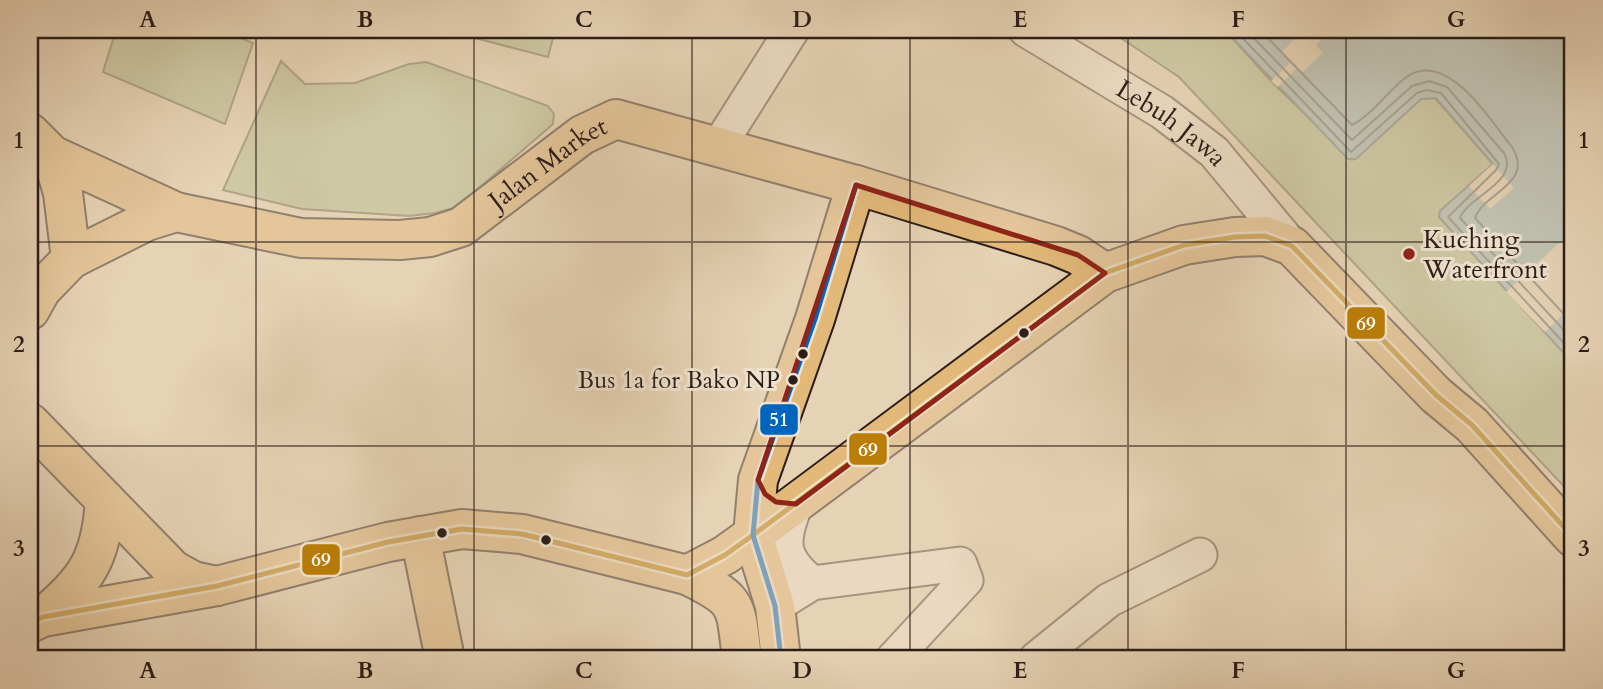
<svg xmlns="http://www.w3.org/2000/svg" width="1603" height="689" font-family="Cardo,serif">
  <rect width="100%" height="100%" fill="#e6d2b4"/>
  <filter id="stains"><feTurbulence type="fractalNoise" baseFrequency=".00286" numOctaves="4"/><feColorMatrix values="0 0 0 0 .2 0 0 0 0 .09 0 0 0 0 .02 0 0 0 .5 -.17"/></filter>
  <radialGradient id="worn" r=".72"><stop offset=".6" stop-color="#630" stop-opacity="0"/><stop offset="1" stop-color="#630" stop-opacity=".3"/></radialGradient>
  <!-- green -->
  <g fill="#b1bd90" stroke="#6e6d54" stroke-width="2">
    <polygon points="116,30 221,30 253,43 225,124 103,72"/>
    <polygon points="444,30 555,30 548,57"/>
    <polygon points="1109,30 1225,30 1271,81 1352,160 1421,99 1435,98 1493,164 1440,211 1439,217 1573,363 1573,496 1179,77"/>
    <polygon points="281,61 305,84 355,83 409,64 426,62 548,106 554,114 553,124 457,207 435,213 409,216 302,209 223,190"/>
  </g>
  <!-- water -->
  <polygon fill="#99b5b6" stroke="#6d7877" stroke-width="2" points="1225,30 1573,30 1573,363 1439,217 1440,211 1493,164 1436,98 1421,99 1356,159 1348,159"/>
  <!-- pier -->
  <g fill="#e6d2b4">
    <polygon points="1323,30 1331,30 1316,45 1323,53 1303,72 1296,69 1278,87 1271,81 1290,63 1281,53 1301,32 1312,41"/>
    <polygon points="1493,164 1514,188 1490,209 1469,186"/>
    <polygon points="1573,239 1573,304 1545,332 1506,292 1558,244"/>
  </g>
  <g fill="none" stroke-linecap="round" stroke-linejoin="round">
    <!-- shore -->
    <g stroke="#626967" stroke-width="2">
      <polyline points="1235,30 1351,152 1417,93 1427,90 1441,93 1499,164 1496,170 1448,217 1573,353"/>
      <path d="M1246 30 1352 140 1412 86 1429 81 1447 87 1504 153C1520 182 1468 196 1460 218L1573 340"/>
      <path d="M1260 30 1352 125C1372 115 1387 92 1405 78 1446 47 1490 120 1512 147 1535 184 1484 192 1475 218L1573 324"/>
    </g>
    <!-- minor casing -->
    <g stroke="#5a4a3f" stroke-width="37">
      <g id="minor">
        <path id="s1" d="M1026 30 1162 112 1214 152 1292 246"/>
        <polyline points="718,147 792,30"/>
        <path d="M796 504C781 541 780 557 812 583"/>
        <polyline points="775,606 812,583 960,564 966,580 893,659"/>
        <polyline points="1036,659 1109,600 1200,555"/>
      </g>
    </g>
    <!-- major casing -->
    <g stroke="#2b1d18" stroke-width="42">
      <g id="major">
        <polyline points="30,133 52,155 176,212"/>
        <path id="s2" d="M71 259 147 221 176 212 301 238 400 240 430 237 461 227 582 135 616 119 856 185 1056 246 1078 255 1105 273"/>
        <polyline points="30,310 41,290 71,259 63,193 52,155"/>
        <polyline points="30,423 173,570 193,581 217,586"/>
        <polyline points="420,536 445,659"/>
        <path d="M687 575C740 601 735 603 742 659"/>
        <path d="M43 617C87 579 101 560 105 500"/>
        <polyline points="30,623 43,617 217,586 388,542 462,529 522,534 687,575 725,555 753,535 1105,273 1184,245 1235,237 1265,236 1292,246 1436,395 1472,425 1573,537"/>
        <polyline points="781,659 775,606 753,535 758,480 815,319 856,185"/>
      </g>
    </g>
    <!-- minor -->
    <use href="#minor" stroke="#efe2ce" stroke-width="33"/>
    <!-- major -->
    <use href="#major" stroke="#e3b97a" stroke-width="38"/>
    <!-- bus-1 casing -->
    <g stroke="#efe2ce" stroke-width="10">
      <polyline id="bus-1" points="30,623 43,617 217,586 388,542 462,529 522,534 687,575 725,555 753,535 1105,273 1184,245 1235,237 1265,236 1292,246 1436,395 1472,425 1573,537"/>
    </g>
    <!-- bus-2 casing -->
    <g stroke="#efe2ce" stroke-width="10">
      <polyline id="bus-2" points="781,659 775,606 753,535 758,480 815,319 856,185"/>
    </g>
    <!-- bus-1 -->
    <use href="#bus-1" stroke="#ba7d07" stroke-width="5"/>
    <!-- bus-2 -->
    <use href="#bus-2" stroke="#0065bd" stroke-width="5"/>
  </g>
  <!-- marked area -->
  <path d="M0 0H1603V689H0ZM856 185 1078 255 1105 273 796 504 776 502 765 494 758 480Z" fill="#e6d2b4" fill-opacity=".55" fill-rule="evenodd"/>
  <path fill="none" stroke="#8f2418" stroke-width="5" stroke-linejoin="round" d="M856 185 1078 255 1105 273 796 504 776 502 765 494 758 480Z"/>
  <!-- grid -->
  <path fill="none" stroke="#2b1d18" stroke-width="2" stroke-opacity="0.55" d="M256 30V659M474 30V659M692 30V659M910 30V659M1128 30V659M1346 30V659M30 242H1573M30 446H1573"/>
  <!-- markers -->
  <circle fill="#8f2418" stroke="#efe2ce" stroke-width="2.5" cx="1409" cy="254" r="7"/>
  <g fill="#2b1d18" stroke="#efe2ce" stroke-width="2.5">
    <circle cx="1024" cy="333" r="6"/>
    <circle cx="803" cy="354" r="6"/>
    <circle cx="793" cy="380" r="6"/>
    <circle cx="442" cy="533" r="6"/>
    <circle cx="546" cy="540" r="6"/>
  </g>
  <g text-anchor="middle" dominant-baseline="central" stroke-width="6" stroke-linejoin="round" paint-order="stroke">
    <!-- bus labels -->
    <g font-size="24" fill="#2b1d18" stroke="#efe2ce" text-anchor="end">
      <text x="780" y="380">Bus 1a for Bako NP</text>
    </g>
    <!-- street labels -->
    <g font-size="26" fill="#2b1d18" stroke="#efe2ce">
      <text stroke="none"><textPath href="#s1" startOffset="173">Lebuh Jawa</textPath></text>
      <text stroke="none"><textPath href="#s2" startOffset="513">Jalan Market</textPath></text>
    </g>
    <!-- poi labels -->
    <g font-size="26" fill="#2b1d18" stroke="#efe2ce" text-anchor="start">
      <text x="1423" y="239">Kuching<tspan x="1423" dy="30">Waterfront</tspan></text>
    </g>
  </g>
  <g stroke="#efe2ce" stroke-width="2.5">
    <rect x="1346" y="306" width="40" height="34" rx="7" fill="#ba7d07"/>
    <rect x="759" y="403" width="40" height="33" rx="7" fill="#0065bd"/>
    <rect x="848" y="432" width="40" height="34" rx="7" fill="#ba7d07"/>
    <rect x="301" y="543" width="40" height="33" rx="7" fill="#ba7d07"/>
  </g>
  <g font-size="19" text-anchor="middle" font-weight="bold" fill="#fff">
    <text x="1366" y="330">69</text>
    <text x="779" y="426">51</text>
    <text x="868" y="456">69</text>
    <text x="321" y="566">69</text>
  </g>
  <!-- margin -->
  <rect width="1603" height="689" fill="none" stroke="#e6d2b4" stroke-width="77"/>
  <rect x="38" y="38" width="1526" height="612" fill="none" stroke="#2b1d18" stroke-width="2.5"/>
  <g font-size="23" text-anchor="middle" font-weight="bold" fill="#2b1d18">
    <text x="148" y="27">A</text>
    <text x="365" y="27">B</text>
    <text x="584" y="27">C</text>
    <text x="802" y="27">D</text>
    <text x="1020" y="27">E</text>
    <text x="1238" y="27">F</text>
    <text x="1456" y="27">G</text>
    <text x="19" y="148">1</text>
    <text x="1584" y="148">1</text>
    <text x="19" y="352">2</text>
    <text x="1584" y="352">2</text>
    <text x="19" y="556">3</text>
    <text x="1584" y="556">3</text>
    <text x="148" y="678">A</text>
    <text x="365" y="678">B</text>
    <text x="584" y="678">C</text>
    <text x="802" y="678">D</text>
    <text x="1020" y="678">E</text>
    <text x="1238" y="678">F</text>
    <text x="1456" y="678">G</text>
  </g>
  <rect width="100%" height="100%" filter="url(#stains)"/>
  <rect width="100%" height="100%" fill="url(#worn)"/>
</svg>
